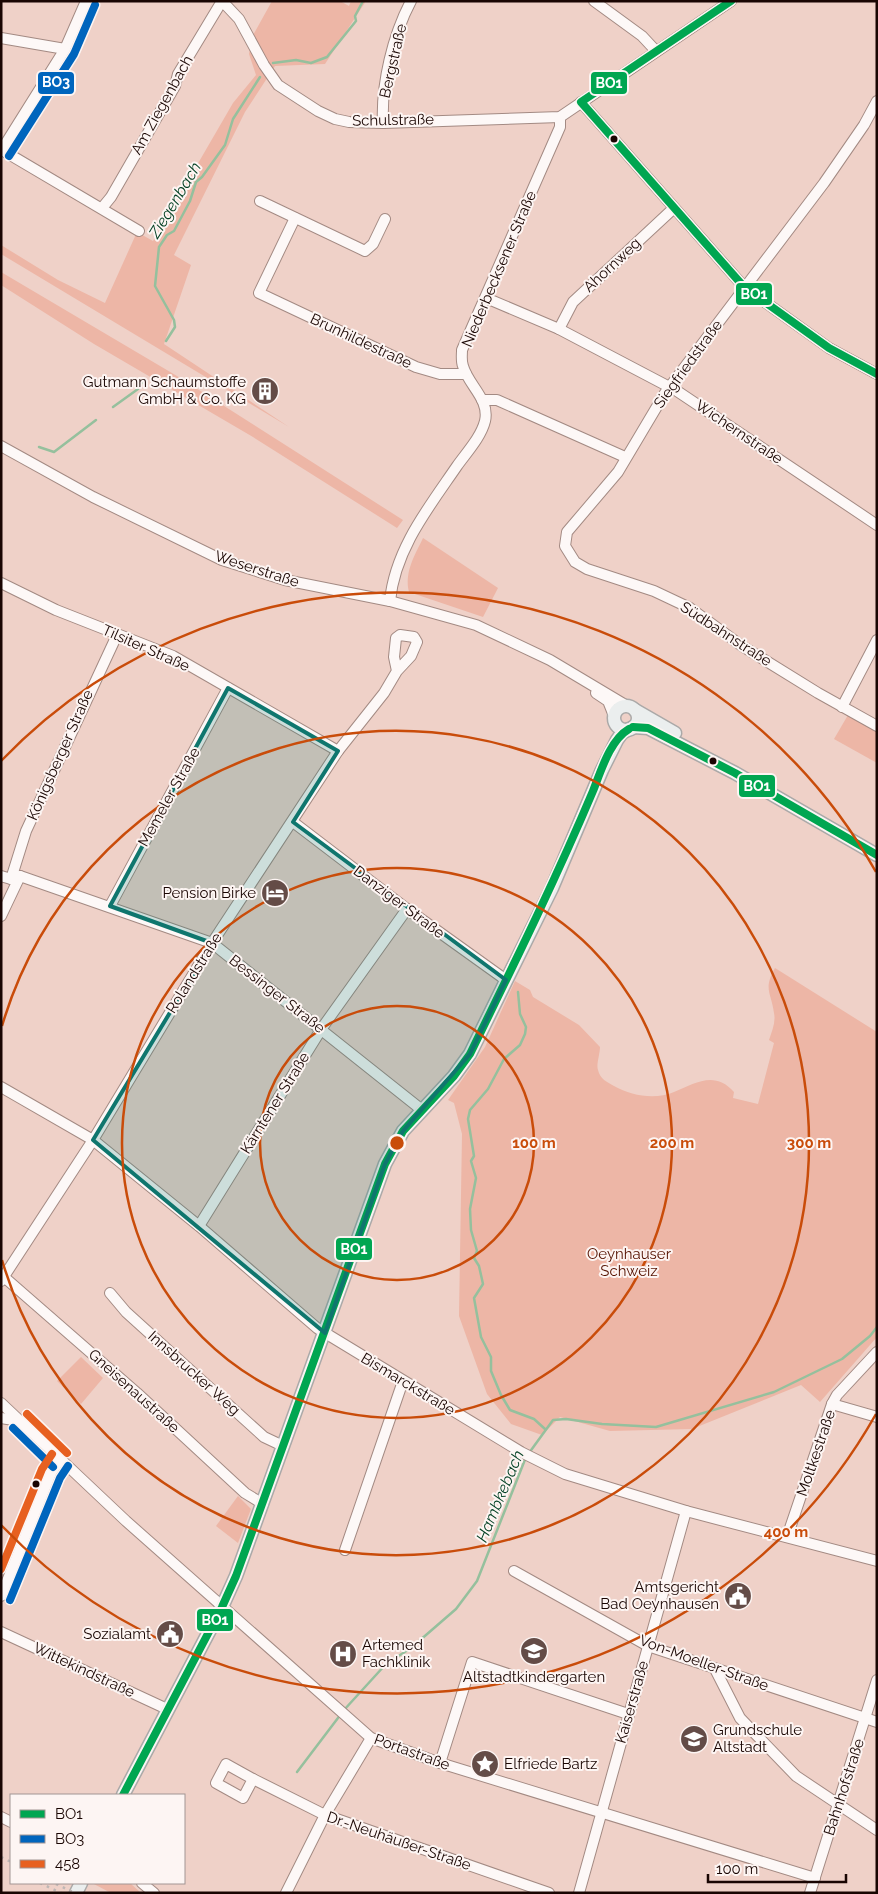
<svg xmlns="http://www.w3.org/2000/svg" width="878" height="1894" font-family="Raleway,sans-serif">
  <rect width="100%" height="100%" fill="#efd1c8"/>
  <!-- green -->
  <g fill="#edb6a6">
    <polygon points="272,1 340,1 349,6 351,1 366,1 325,64 275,66 245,112 174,255 191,265 164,344 289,427 1,254 1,245 58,280 105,303 137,232 153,241 233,103 256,75 249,54 252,37"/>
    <polygon points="1,272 177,376 403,520 397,528 253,437 94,344 1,285"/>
    <path d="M423 538 498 588 483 617 409 592C404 572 415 555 423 538Z"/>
    <polygon points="848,715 877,731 877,763 834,739"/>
    <path d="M775 968 877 1032V1337L820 1402 801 1385 692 1429 610 1431 560 1417 542 1435 511 1424 487 1394 459 1316 462 1134 454 1103 448 1100 485 1047 515 981 530 990 533 997 579 1025 600 1047C600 1054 596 1065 598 1070 600 1079 607 1082 614 1086 632 1096 655 1100 674 1092 695 1083 715 1070 734 1092L733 1098 758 1104 774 1043 769 1040C772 1031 776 1022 774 1013 771 992 763 989 775 968Z"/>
    <polygon points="81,1357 103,1378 81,1404 57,1381"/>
    <polygon points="238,1496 251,1509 238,1543 216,1526"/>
    <polygon points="92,1883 130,1883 141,1893 111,1893"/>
  </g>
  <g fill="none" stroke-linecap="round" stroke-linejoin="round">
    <!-- stream -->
    <g stroke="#95c09d" stroke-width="2.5">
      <polyline points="273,63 296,60 311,63 327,57 356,21 355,16 363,1"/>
      <polyline points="166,341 175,327 174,320 155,286 159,247 167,235 174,231 190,201 196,182 202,177 225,145 233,119 260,77"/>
      <polyline points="113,407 138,389 144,379"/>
      <polyline points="39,447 54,452 96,420"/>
      <polyline points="518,992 520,1014 526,1027 525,1034 520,1045 504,1059 488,1089 470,1110 468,1119 474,1156 471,1161 476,1178 470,1209 471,1230 477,1251 474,1258 479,1266 483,1284 474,1298 481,1337 491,1357 491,1371 501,1395 510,1410 534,1419 545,1429"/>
      <polyline points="529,1453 553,1420 566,1419 602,1424 656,1427 774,1392 842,1359 870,1336 877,1327"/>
      <polyline points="344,1710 386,1664 411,1648 456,1609 477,1581 526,1457"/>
      <polyline points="297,1772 341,1714"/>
    </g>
    <!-- minor casing -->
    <g stroke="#a38a83" stroke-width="12">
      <g id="minor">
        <polyline points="222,1 239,19 264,65 278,85 318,111 335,119 349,122 383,123 560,117 731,1"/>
        <polyline points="594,1 642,36 656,51"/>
        <polyline points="1,38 65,49"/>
        <polyline points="877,101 864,125 824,183 665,393 618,472 567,532 565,546 575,562 587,569 654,591 690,608 742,646 818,693 877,726"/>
        <polyline points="581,102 744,287 829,348 877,374"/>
        <path d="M383 123C381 84 393 35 411 1"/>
        <polyline points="2,150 139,231"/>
        <polyline points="1,151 65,49 86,1"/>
        <polyline points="260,201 365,251 373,244 385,219"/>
        <polyline points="102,208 111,197 175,86 178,74 222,1"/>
        <polyline points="295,218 259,293 416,367 440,374 466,374"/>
        <polyline points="486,298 559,329 677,391 877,525"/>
        <polyline points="559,329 573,302 674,208"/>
        <polyline points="482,400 497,400 625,457"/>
        <polyline points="1,446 93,497 222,560 285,580 390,601 476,625 550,660 627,706"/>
        <polyline points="1,583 56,610 173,656 338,751"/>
        <path d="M390 601C395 549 429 507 457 466 467 452 481 437 485 421 490 399 468 385 463 366 461 361 462 355 462 350L560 127V117"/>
        <polyline points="596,693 608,701 614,716"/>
        <polyline points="842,707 877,640"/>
        <polyline points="293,822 407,909 506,980"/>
        <polyline points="1,876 11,879 20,876 212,943 422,1110"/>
        <polyline points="11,879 26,831 117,635"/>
        <polyline points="110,906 228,688"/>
        <polyline points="1,916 20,876"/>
        <polyline points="1,1087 93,1140 199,1226 317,1328 521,1452 565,1474 686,1511 877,1561"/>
        <polyline points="199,1226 322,1028 407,909"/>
        <polyline points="4,1277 137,1393 245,1493 263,1504"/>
        <polyline points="1,1281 93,1140 212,943 338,751 384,693 397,671 411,656 417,642 414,637 400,635 396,638 394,657 397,671"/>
        <polyline points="110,1293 126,1312 264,1437 283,1446"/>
        <polyline points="1,1403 126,1521 371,1738 440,1763 815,1878"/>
        <polyline points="832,1404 877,1417"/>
        <polyline points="1,1418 20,1421"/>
        <polyline points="787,1537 832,1404 837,1395 877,1352"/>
        <polyline points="345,1550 403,1381"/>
        <polyline points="514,1571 648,1646 877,1722"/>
        <polyline points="1,1596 51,1473 60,1460"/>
        <polyline points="1,1632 167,1709"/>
        <polyline points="715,1669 740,1718 796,1776 877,1830"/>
        <polyline points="440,1763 472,1662 628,1714"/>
        <polygon points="226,1764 253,1779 243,1798 216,1783"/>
        <polyline points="253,1779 325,1815 549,1893"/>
        <polyline points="1,1817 11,1822"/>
        <polyline points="142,1883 154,1893"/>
        <polyline points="286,1893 325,1815 371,1738"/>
        <polyline points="579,1893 686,1511"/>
        <polyline points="810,1893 877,1680"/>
      </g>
    </g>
    <!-- major casing -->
    <g stroke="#aba9a8" stroke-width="15">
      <g id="major">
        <circle cx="626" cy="718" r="12"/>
        <polyline points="635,710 675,733"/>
        <polyline points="633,727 648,728 735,773 877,855"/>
        <polyline points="123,1795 222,1607 236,1576 385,1164 403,1131 454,1076 470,1054 552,888 602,770 617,740 622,733 629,729"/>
        <polyline points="76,1893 81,1883"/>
      </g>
    </g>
    <!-- minor -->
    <use href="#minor" stroke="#fdf8f7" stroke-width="10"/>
    <!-- major -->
    <use href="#major" stroke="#ebeeee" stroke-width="12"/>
    <!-- rail -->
    <g stroke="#beb6b4" stroke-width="2.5" stroke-dasharray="2.5 5" stroke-linecap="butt">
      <polyline points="1,1857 11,1862"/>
      <polyline points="40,1883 61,1893"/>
      <polyline points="56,1884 75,1893"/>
    </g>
    <!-- bus-1 casing -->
    <g stroke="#fdf5f3" stroke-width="11">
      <g id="bus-1">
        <polyline points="731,1 581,102 744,287 829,348 877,374"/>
        <polyline points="633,727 648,728 735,773 877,855"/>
        <path d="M123 1795 222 1607 236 1576 385 1164 403 1131 454 1076 470 1054C513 966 555 881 593 791 601 771 610 740 629 729"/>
      </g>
    </g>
    <!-- bus-2 casing -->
    <g stroke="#fdf5f3" stroke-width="11">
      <g id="bus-2">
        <polyline points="9,156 74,54 95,5"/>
        <polyline points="13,1428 53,1467"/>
        <polyline points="10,1600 60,1478 68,1466"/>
      </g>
    </g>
    <!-- bus-3 casing -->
    <g stroke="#fdf5f3" stroke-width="11">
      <g id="bus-3">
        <polyline points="27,1414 67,1453"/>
        <polyline points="1,1569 42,1469 52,1454"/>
      </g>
    </g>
    <!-- bus-1 -->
    <use href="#bus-1" stroke="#00a651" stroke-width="8"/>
    <!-- bus-2 -->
    <use href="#bus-2" stroke="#0065bd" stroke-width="8"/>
    <!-- bus-3 -->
    <use href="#bus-3" stroke="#e76020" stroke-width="8"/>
  </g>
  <!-- marked area -->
  <path fill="#0f766e" fill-opacity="0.2" stroke="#0f766e" stroke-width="4" stroke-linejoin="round" d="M228 688 338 751 293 822 506 980 470 1054 403 1131 385 1164 325 1333 93 1140 212 943 110 906Z"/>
  <!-- distance rings -->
  <g fill="none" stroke="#c94c0a" stroke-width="2.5">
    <circle cx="397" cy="1143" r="137"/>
    <circle cx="397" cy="1143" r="275"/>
    <path d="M2 1026A412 412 0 1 1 2 1260"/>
    <path d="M876 1414A550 550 0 0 1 1 1525M1 761A550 550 0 0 1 876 872"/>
  </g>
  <!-- icons -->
  <defs>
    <g id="building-disc" transform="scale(1.4375)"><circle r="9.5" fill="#644c47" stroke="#fdf5f3"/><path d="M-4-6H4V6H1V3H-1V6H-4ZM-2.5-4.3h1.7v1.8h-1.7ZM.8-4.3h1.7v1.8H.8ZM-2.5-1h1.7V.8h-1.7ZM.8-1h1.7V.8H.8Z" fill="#fff"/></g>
    <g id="hotel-disc" transform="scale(1.4375)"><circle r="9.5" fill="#644c47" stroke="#fdf5f3"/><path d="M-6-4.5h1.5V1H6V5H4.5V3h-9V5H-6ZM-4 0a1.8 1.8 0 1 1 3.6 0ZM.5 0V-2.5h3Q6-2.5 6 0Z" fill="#fff"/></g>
    <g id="civic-disc" transform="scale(1.4375)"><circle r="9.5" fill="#644c47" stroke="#fdf5f3"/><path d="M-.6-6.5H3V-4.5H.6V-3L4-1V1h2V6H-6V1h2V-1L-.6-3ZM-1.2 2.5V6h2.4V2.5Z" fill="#fff"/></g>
    <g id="school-disc" transform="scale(1.4375)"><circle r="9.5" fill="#644c47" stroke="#fdf5f3"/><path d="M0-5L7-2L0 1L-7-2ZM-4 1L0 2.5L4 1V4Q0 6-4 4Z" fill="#fff"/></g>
    <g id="hospital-disc" transform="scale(1.4375)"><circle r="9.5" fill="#644c47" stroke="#fdf5f3"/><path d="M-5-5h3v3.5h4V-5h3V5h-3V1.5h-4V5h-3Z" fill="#fff"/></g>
    <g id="sight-disc" transform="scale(1.4375)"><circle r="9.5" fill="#644c47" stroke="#fdf5f3"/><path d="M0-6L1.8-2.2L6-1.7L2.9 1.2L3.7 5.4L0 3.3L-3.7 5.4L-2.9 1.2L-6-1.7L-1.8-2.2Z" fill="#fff"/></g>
  </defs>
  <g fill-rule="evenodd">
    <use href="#building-disc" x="265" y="391"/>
    <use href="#hotel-disc" x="275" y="893"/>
    <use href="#civic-disc" x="738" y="1596"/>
    <use href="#civic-disc" x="170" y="1634"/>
    <use href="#school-disc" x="534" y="1651"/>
    <use href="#hospital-disc" x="343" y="1654"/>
    <use href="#school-disc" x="694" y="1739"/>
    <use href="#sight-disc" x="485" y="1764"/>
  </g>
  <!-- markers -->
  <g fill="#190502" stroke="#fdf5f3" stroke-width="2">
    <circle cx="614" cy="139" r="4.5"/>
    <circle cx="713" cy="761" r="4.5"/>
    <circle cx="36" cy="1484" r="4.5"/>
  </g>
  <g text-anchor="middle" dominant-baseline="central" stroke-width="4" stroke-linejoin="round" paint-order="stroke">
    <!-- street labels -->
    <g font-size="15" fill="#190502" stroke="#fdf5f3">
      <text transform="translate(393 61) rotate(-77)">Bergstraße</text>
      <text transform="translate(162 105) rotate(-61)">Am Ziegenbach</text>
      <text transform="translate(393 120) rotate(-1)">Schulstraße</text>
      <text transform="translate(612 265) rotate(-43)">Ahornweg</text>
      <text transform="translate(499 269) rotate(-67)">Niederbecksener Straße</text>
      <text transform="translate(361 341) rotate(25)">Brunhildestraße</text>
      <text transform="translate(688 364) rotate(-54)">Siegfriedstraße</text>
      <text transform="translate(739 432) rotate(34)">Wichernstraße</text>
      <text transform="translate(257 569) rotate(18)">Weserstraße</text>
      <text transform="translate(726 634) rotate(33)">Südbahnstraße</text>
      <text transform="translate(146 648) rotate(24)">Tilsiter Straße</text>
      <text transform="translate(60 755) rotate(-66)">Königsberger Straße</text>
      <text transform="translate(169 797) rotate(-61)">Memeler Straße</text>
      <text transform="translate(399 902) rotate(37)">Danziger Straße</text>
      <text transform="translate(194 973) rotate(-58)">Rolandstraße</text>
      <text transform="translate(277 994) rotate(38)">Bessinger Straße</text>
      <text transform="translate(275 1103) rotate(-58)">Kärntener Straße</text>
      <text transform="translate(194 1373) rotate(42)">Innsbrucker Weg</text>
      <text transform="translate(408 1384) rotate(31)">Bismarckstraße</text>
      <text transform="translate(134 1391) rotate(42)">Gneisenaustraße</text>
      <text transform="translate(816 1453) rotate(-71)">Moltkestraße</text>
      <text transform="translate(704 1663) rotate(20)">Von-Moeller-Straße</text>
      <text transform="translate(84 1670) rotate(25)">Wittekindstraße</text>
      <text transform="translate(632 1702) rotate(-74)">Kaiserstraße</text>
      <text transform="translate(412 1752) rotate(20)">Portastraße</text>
      <text transform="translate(844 1787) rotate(-72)">Bahnhofstraße</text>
      <text transform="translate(399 1841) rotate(19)">Dr.-Neuhäußer-Straße</text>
    </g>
    <!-- poi labels -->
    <g font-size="15" fill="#190502" stroke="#fdf5f3" text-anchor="end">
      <text x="246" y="382">Gutmann Schaumstoffe<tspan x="246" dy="17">GmbH &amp; Co. KG</tspan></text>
      <text x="256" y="893">Pension Birke</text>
      <text x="719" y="1587">Amtsgericht<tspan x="719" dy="17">Bad Oeynhausen</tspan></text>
      <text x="151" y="1634">Sozialamt</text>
      <text x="362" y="1645" text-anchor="start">Artemed<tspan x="362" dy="17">Fachklinik</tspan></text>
      <text x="534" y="1677" text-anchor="middle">Altstadtkindergarten</text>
      <text x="713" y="1730" text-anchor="start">Grundschule<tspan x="713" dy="17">Altstadt</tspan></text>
      <text x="504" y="1764" text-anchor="start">Elfriede Bartz</text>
    </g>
    <!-- park labels -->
    <g font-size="15" fill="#561200" stroke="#fdf5f3">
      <text x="629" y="1254">Oeynhauser<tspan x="629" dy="17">Schweiz</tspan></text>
    </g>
    <!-- water labels -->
    <g font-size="16" font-style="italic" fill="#044124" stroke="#fdf5f3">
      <text transform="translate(175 200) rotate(-59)">Ziegenbach</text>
      <text transform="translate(500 1496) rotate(-67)">Hambkebach</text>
    </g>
  </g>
  <circle cx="397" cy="1143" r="8" fill="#c94c0a" stroke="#fdf5f3" stroke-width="2.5"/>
  <g font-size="15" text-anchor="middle" font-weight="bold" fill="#c94c0a" stroke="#fdf5f3" stroke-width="4" stroke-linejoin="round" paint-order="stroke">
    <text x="534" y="1148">100 m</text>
    <text x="672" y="1148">200 m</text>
    <text x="809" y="1148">300 m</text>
    <text x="786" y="1537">400 m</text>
  </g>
  <g stroke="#fdf5f3" stroke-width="2">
    <rect x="37" y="71" width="38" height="24" rx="5" fill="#0065bd"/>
    <rect x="590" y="71" width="38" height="24" rx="5" fill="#00a651"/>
    <rect x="735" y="282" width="38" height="24" rx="5" fill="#00a651"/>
    <rect x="738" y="774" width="38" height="24" rx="5" fill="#00a651"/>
    <rect x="335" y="1237" width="38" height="24" rx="5" fill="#00a651"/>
    <rect x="196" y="1608" width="38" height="24" rx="5" fill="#00a651"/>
  </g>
  <g font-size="14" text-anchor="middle" font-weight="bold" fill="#fff">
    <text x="56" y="87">BO3</text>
    <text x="609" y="88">BO1</text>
    <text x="754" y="299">BO1</text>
    <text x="757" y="791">BO1</text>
    <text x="354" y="1254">BO1</text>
    <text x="215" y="1625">BO1</text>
  </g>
  <!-- border -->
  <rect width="878" height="1894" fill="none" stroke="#190502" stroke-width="5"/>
  <!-- legend -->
  <rect x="10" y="1794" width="175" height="90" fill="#fdf5f3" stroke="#a29593"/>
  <rect x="20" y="1810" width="25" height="8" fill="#00a651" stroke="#a29593"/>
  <text x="55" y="1819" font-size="15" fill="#190502">BO1</text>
  <rect x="20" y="1835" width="25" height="8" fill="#0065bd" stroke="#a29593"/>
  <text x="55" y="1844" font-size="15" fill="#190502">BO3</text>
  <rect x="20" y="1860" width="25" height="8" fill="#e76020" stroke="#a29593"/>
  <text x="55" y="1869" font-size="15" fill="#190502">458</text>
  <!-- scale -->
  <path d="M708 1874v8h138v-8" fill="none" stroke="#190502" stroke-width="2.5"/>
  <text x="716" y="1874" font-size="15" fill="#190502" stroke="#fdf5f3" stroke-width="4" paint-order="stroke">100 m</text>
</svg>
